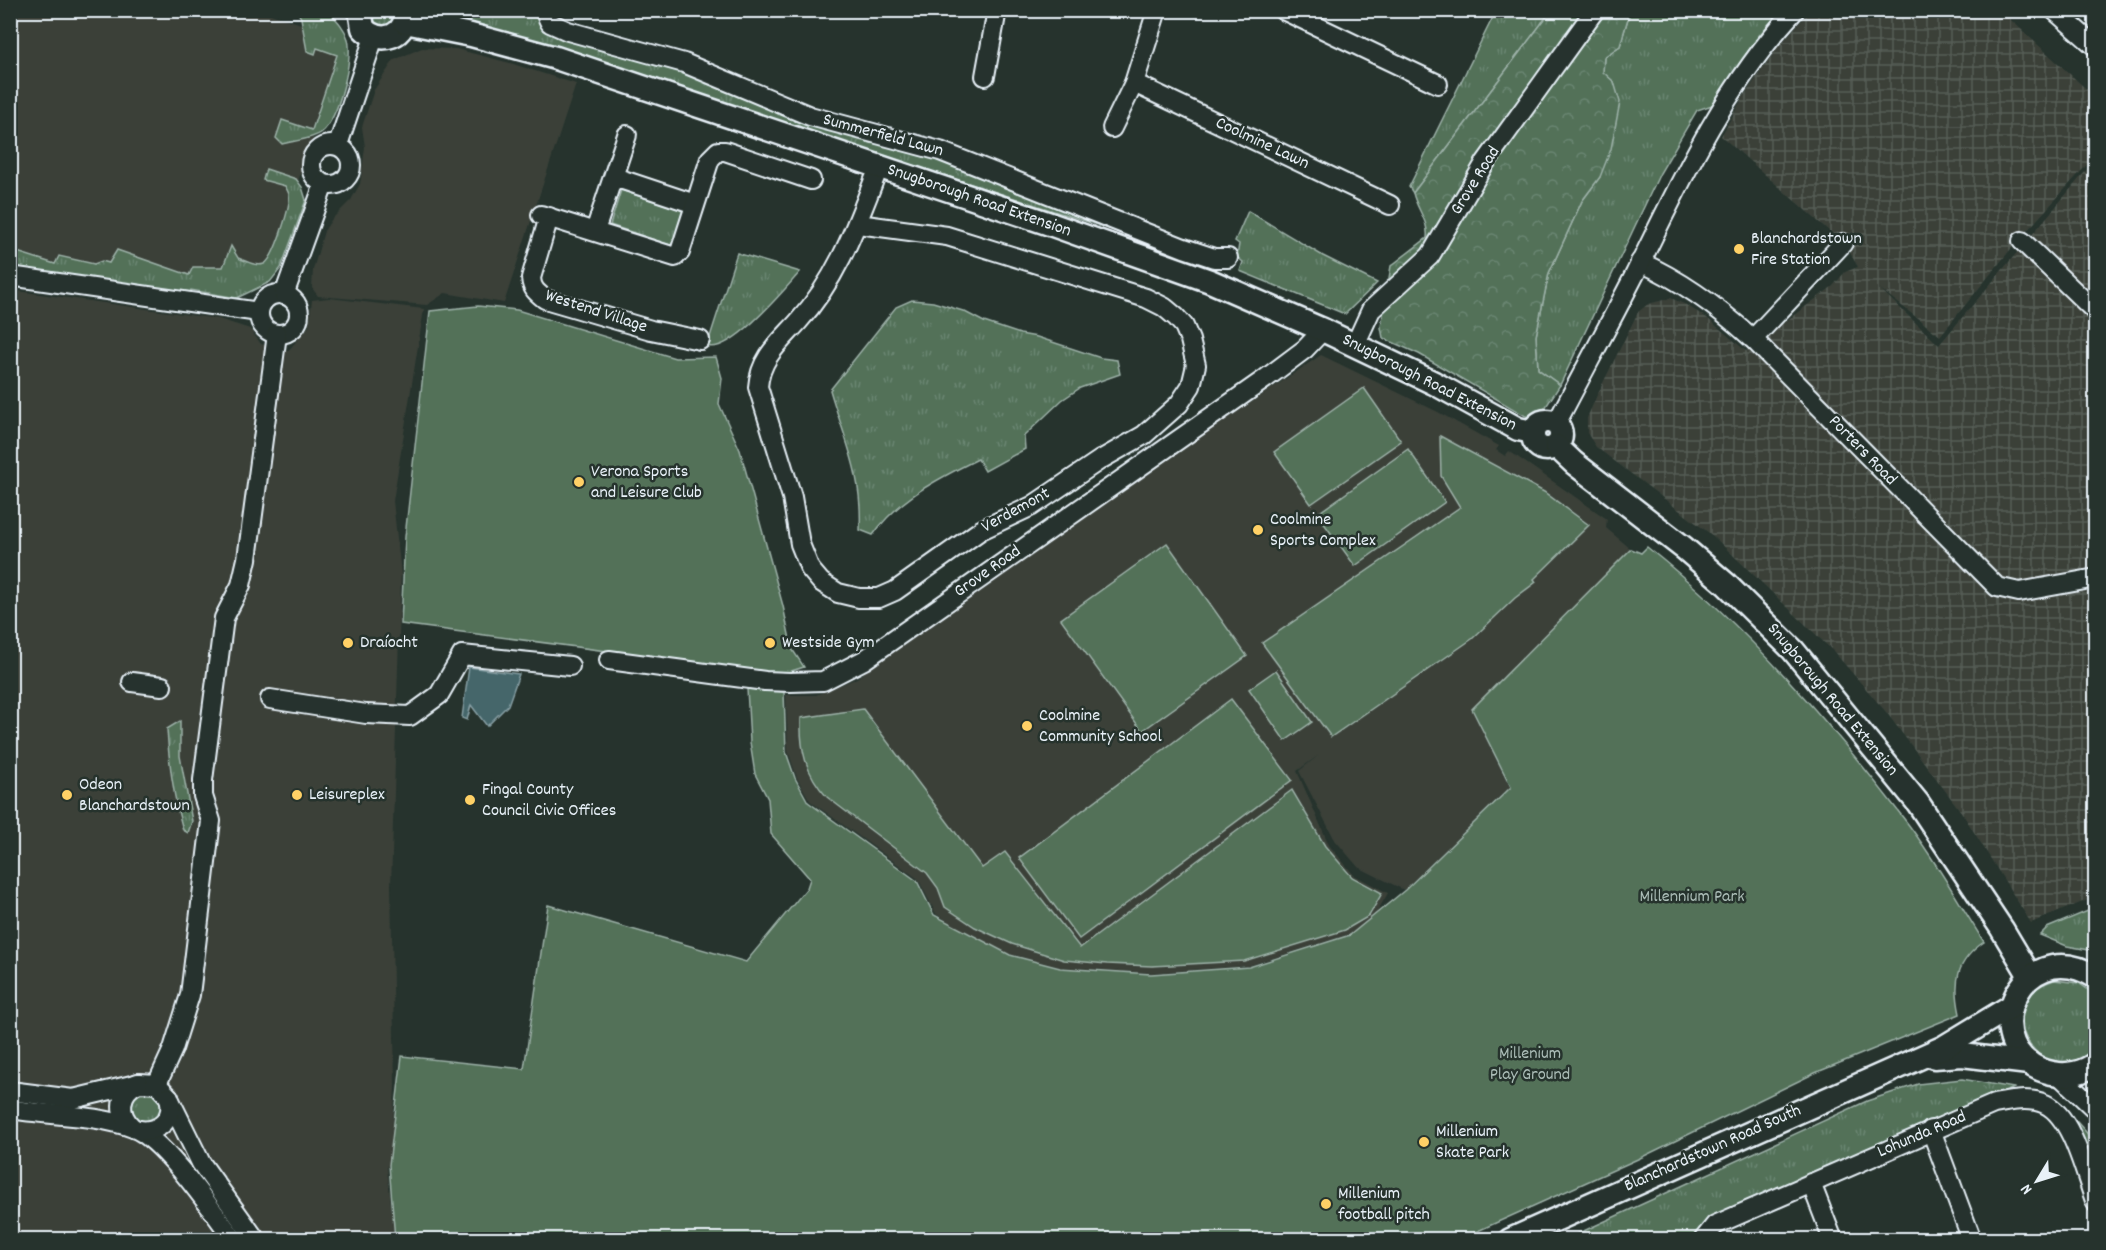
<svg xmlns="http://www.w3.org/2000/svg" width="2106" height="1250" font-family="Dekko,sans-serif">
  <defs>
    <pattern id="industrial-grid" width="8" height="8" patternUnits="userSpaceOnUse" patternTransform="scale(1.5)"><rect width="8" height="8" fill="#3a4139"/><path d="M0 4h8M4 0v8" fill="none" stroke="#565d56"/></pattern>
    <pattern id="grass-tufts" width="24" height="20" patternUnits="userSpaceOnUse" patternTransform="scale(1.5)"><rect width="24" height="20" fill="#527159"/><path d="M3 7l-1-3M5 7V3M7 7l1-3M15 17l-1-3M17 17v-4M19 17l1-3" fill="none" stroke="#6b8672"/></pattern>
    <pattern id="forest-crowns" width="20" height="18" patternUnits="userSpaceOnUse" patternTransform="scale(1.5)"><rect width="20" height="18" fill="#527159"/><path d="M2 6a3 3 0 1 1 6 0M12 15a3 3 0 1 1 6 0" fill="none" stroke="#6b8672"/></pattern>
  </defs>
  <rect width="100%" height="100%" fill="#26332d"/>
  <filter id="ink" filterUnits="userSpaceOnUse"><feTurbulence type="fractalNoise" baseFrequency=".0167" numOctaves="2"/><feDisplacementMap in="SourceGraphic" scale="12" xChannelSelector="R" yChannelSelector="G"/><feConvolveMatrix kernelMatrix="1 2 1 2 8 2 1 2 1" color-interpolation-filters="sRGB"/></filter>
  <g filter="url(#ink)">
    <!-- built -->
    <g fill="#3a4139">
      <polygon points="11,11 261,11 348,39 296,187 277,257 257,282 11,261"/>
      <polygon points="422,48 456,49 510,63 576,84 504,303 445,293 427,305 318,296 312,288 313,270 324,231 332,219 351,200 360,184 365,147 362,127 374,90 394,60"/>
      <polygon points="11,290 219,319 250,329 261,344 288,351 309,326 312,300 329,298 424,309 393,501 401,574 391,886 395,1085 392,1156 387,1168 395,1239 11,1240"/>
      <polygon points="1321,355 1438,412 1499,446 1496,450 1505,456 1509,451 1607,519 1606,528 1631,549 1472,709 1510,787 1404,890 1358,867 1335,840 1299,771 1319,755 1297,771 1329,845 1354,875 1388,893 1374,917 1350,934 1248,966 1150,973 1059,967 1010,954 970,935 936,914 918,879 810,801 797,778 788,751 786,695 816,695 857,678 1008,560 1135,481"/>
    </g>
    <!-- industrial -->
    <polygon fill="url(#industrial-grid)" points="1810,11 2001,11 2095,97 2095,156 2015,244 1940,336 1879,288 1939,345 2095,160 2095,897 2031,923 1962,813 1886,712 1834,652 1713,536 1596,447 1587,433 1587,418 1597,395 1638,312 1648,304 1671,298 1686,305 1707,318 1746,351 1833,286 1845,272 1858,267 1846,246 1721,136 1743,97 1777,48"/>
    <!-- grass -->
    <g fill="url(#grass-tufts)" stroke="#9db1a8" stroke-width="1.5">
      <polygon points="1634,10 1780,11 1757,38 1712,105 1697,110 1660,173 1560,385 1538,369 1536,336 1549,273 1582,201 1600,177 1614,82 1603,73 1604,57 1620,46 1629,15"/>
      <path d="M297 11 329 12C337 20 345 28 348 39 353 60 339 117 322 132 314 139 293 141 282 144L276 138 282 120 312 130 337 55 317 48 315 54 307 51 301 18Z"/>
      <polygon points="366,11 399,11 399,19 378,31"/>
      <polygon points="429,11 536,11 639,56 953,163 1203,259 561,52 443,19"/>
      <polygon points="1496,11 1551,11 1413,193 1409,187"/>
      <path d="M266 169 296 179 302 187 306 200 281 268 270 282 237 298 191 290 188 302 11 277V250L55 264 59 256 94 264 102 261 109 263 117 250 189 275 193 267H223L231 246 238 258C246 261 256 267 264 264 274 260 291 205 289 195 289 193 286 188 285 186L263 180Z"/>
      <polygon points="621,190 685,211 673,246 610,225"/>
      <polygon points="1248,211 1323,256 1377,283 1345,314 1240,271 1243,262 1237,257 1239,244 1235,241"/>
      <path d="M737 253 800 272C785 289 730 355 707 346Z"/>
      <path d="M912 300 933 302 963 311 984 322 1020 334 1037 337 1101 358 1117 360 1120 374 1080 388 1062 400 1024 436 1025 449 985 471 978 459C939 478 898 499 873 535L860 530C863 475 845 441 830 390L896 307Z"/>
      <path d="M180 721V756L192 821 188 833 183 830C173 796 169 764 167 729Z"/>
      <polygon points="2095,908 2095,951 2067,946 2040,935 2047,928"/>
      <path d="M2054 980 2079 983 2095 995 2096 1047C2046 1102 1981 1003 2054 980Z"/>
      <polygon points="1962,1079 2014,1088 1704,1227 1697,1239 1564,1240 1867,1101 1918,1084"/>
      <circle cx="146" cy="1106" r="16"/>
      <polygon points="2077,1122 2095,1142 2095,1187 2076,1132"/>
    </g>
    <!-- forest -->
    <path fill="url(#forest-crowns)" stroke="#9db1a8" stroke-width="1.5" d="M1551 11H1634L1629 15 1620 46 1604 57 1603 72 1614 82 1620 102 1611 149 1600 177 1582 201 1549 273 1536 336 1538 369 1560 385 1536 422 1419 354 1383 338 1381 327 1391 266 1427 238C1429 221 1417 210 1413 193Z"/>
    <!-- park -->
    <g fill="#527159" stroke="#9db1a8" stroke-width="1.5">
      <polygon points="478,306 517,310 675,358 716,357 722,378 719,404 740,450 783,606 792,649 804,667 782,674 401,624 405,537 430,311"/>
      <polygon points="1364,388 1401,441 1311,504 1274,452"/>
      <polygon points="1440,436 1544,492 1589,525 1534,579 1536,582 1515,598 1472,639 1331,737 1262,643 1460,507 1441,476"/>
      <polygon points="1408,449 1445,502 1355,566 1317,514"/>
      <polygon points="1167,543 1247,656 1142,731 1061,619"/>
      <path d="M1647 547C1746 626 1831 723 1908 824 1936 861 1959 903 1984 942 1956 961 1953 982 1960 1014L1815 1073 1640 1158 1460 1239H395L389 1165 402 1056 524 1069 548 905 746 962 807 888 810 879 771 834 768 799 755 774 750 742 747 688 784 692 786 752 795 778 808 802 917 881 934 915 1010 955 1060 968 1151 974 1249 967 1350 935 1405 890 1511 787 1472 709 1631 549 1641 553Z"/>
      <polygon points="1276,670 1312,722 1285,741 1249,689"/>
      <polygon points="1231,699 1292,780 1079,939 1019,858"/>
      <path d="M863 709 982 868 1005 852 1080 948 1292 790 1325 846 1352 877 1382 893 1369 916 1345 930 1244 961 1152 966 1107 964 1064 960 1012 944 975 927 945 907 938 888 927 873 827 797C805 773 800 749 801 718Z"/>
    </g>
    <!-- water -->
    <polygon fill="#44666b" stroke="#869ea3" stroke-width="1.5" points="469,667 519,674 508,705 487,726 471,705 467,720 462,718"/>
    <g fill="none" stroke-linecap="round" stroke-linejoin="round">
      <!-- minor casing -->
      <g stroke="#e8f1f8" stroke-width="22">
        <g id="minor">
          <polyline points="544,10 550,23 568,31 684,63 810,116 940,151 1184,248 1214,258 1228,258"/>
          <polyline points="1283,10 1438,84"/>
          <polyline points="2054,10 2096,47"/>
          <polyline points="985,76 997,10"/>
          <polyline points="1134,83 1390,205"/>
          <polyline points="1112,128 1134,83 1157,10"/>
          <circle cx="331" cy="165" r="20"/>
          <polyline points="338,145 374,37"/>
          <polyline points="614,177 695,204"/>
          <polyline points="541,215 675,257 680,252 710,159 718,151 725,151 811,180"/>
          <path d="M549 217 531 278C532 289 536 292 545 299L651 330 700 340"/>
          <path d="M858 224 947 236 1146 298 1164 307 1176 317 1184 326 1190 340 1196 365 1191 386 1179 404 1144 435 1100 460 1032 506 981 530 895 591 879 598H859L838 593 821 582 810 569 800 544 792 497 758 387C760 358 780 342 798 322 839 277 857 223 879 167"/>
          <polyline points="595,231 627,135"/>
          <polyline points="2022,241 2096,312"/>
          <path d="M1640 262C1683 281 1719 308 1753 339L1997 587 2019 592 2096 578"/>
          <polyline points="10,276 259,312"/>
          <circle cx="279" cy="314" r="20"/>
          <polyline points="284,295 324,184"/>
          <polyline points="1753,339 1843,243"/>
          <polyline points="1355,345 1371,310 1430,256 1485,163 1595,10"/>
          <path d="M1556 424C1582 374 1609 325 1635 274 1680 182 1724 87 1795 10"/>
          <polyline points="609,660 765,681 790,682 823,681 864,660 1265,379 1305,349 1323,330"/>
          <polyline points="132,682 162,686"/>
          <polyline points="270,699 366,714 410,716 439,695 462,655 570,666"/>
          <polyline points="2059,1075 2096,1110"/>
          <polyline points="157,1084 173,1049 190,995 211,821 203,796 203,780 224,618 241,585 247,559 277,334"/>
          <polyline points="10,1091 73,1099 140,1083 157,1084 168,1096 201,1163 256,1240"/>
          <path d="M10 1109C50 1116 95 1114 133 1128 163 1138 214 1213 234 1240"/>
          <path d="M132 1127C117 1113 119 1092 138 1083"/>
          <path d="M139 1130C160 1133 175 1118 169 1097"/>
          <polyline points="1931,1130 1972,1240"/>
          <polyline points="1811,1183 1833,1240"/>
          <path d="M1703 1240 1715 1225 1994 1104C2010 1101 2029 1097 2045 1104 2073 1117 2085 1175 2096 1203"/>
        </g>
      </g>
      <!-- major casing -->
      <g stroke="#e8f1f8" stroke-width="27">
        <g id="major">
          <path d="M360 10 363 28C379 46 409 37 405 10"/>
          <polyline points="405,22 471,35 556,58 1047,223 1210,281 1323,330 1434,383 1518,429 1533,432"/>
          <circle cx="1547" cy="435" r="14"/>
          <polyline points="1556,446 1574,463 1684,548 1726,584 1793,650 1918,803 2002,929 2030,976"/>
          <path d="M2096 977C2018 929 1970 1054 2052 1073 2067 1076 2084 1073 2096 1063"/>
          <polyline points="1934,1057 1962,1055 2029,1063"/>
          <polyline points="1510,1240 1944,1047 2010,1007"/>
        </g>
      </g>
      <!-- minor -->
      <use href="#minor" stroke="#26332d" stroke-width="18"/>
      <!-- major -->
      <use href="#major" stroke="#26332d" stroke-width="22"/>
    </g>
  </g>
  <!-- markers -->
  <g fill="#ffd166" stroke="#26332d" stroke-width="2">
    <circle cx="1739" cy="249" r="6"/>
    <circle cx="579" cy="482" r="6"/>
    <circle cx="1258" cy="530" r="6"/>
    <circle cx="348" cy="643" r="6"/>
    <circle cx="770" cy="643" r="6"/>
    <circle cx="1027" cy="726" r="6"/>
    <circle cx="67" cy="795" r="6"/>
    <circle cx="297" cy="795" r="6"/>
    <circle cx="470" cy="800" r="6"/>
    <circle cx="1424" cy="1142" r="6"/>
    <circle cx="1326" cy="1204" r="6"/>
  </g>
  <g text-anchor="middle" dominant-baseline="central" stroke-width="5" stroke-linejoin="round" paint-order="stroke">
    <!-- street labels -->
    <g font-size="18" fill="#e8f1f8" stroke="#26332d">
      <text transform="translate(883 136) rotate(15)">Summerfield Lawn</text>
      <text transform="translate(1262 144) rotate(25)">Coolmine Lawn</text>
      <text transform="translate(1476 181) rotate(-58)">Grove Road</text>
      <text transform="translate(979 201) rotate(19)">Snugborough Road Extension</text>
      <text transform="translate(596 312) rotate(18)">Westend Village</text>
      <text transform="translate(1429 383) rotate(27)">Snugborough Road Extension</text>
      <text transform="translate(1862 451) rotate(46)">Porters Road</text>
      <text transform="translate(1016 511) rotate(-29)">Verdemont</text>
      <text transform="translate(988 572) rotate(-35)">Grove Road</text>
      <text transform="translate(1832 700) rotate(50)">Snugborough Road Extension</text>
      <text transform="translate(1922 1135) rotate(-23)">Lohunda Road</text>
      <text transform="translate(1713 1149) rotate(-24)">Blanchardstown Road South</text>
    </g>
    <!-- poi labels -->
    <g font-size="18" fill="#e8f1f8" stroke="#26332d" text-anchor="start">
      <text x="1751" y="239">Blanchardstown<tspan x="1751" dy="21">Fire Station</tspan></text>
      <text x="591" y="472">Verona Sports<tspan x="591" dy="21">and Leisure Club</tspan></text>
      <text x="1270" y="520">Coolmine<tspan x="1270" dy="21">Sports Complex</tspan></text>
      <text x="360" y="643">Draíocht</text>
      <text x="782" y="643">Westside Gym</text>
      <text x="1039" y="716">Coolmine<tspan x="1039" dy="21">Community School</tspan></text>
      <text x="79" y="785">Odeon<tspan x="79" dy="21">Blanchardstown</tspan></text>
      <text x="482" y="790">Fingal County<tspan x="482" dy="21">Council Civic Offices</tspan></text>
      <text x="309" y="795">Leisureplex</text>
      <text x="1436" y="1132">Millenium<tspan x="1436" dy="21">Skate Park</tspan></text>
      <text x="1338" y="1194">Millenium<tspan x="1338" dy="21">football pitch</tspan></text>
    </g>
    <!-- park labels -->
    <g font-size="18" fill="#acbeb8" stroke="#26332d">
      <text x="1692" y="897">Millennium Park</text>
      <text x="1530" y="1054">Millenium<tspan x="1530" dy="21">Play Ground</tspan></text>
    </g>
  </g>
  <!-- margin -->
  <rect width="2106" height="1250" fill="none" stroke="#26332d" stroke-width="36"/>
  <rect x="18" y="18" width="2070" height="1214" fill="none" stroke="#e8f1f8" stroke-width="2" filter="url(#ink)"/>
  <!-- north arrow -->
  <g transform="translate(2037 1181) rotate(232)" stroke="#26332d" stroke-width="4.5" paint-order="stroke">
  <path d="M0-4.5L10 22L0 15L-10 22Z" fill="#e8f1f8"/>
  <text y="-9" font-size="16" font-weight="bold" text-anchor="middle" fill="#e8f1f8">N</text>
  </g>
</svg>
